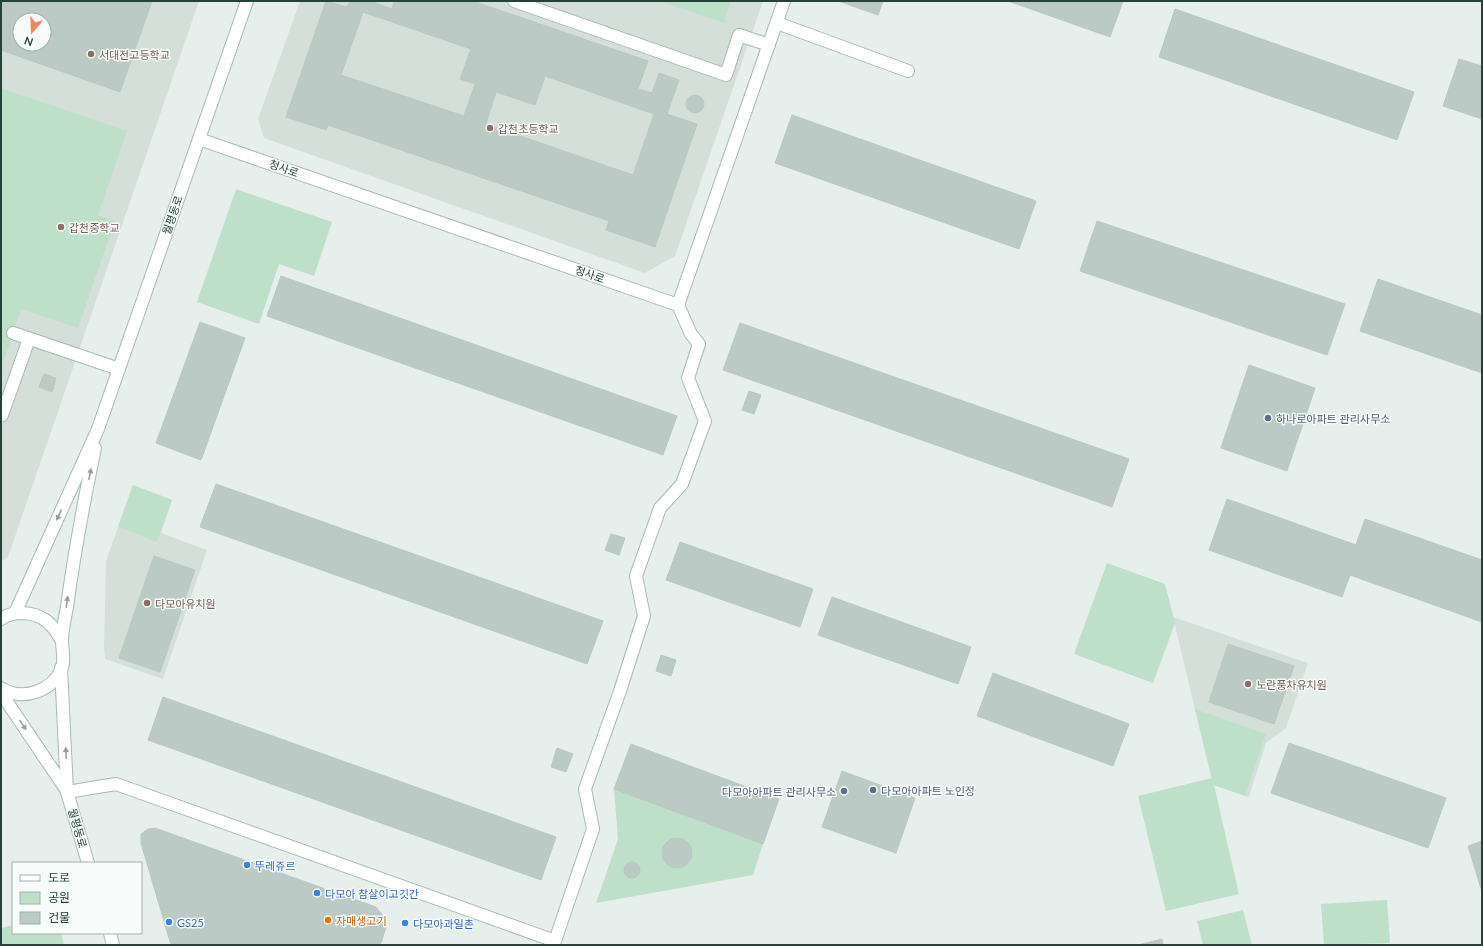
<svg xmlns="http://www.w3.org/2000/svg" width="1483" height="946" font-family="Lato,'Noto Sans KR',sans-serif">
  <rect width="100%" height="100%" fill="#e6efeb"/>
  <!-- built -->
  <g fill="#d4dfda" fill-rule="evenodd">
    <path d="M1 1H199L8 557 1 561ZM20 20H44V44H20Z"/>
    <polygon points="300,1 763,1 675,256 645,273 264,138 258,119"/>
    <polygon points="133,485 172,500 161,533 207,550 163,679 105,659 104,647 106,561"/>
    <polygon points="1173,617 1308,663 1286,728 1266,743 1249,797 1213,785"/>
  </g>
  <!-- green -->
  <g fill="#bfe0c8">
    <polygon points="660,1 731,1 724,23"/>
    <polygon points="1,88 127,131 98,215 115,221 78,328 21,309 4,360 1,359"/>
    <polygon points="236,189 332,222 314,276 279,264 259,324 197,302"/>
    <polygon points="133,485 172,500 157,542 118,527"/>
    <polygon points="1107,563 1165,584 1175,623 1153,683 1074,654"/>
    <polygon points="1195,709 1266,734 1245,796 1214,785 1239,894 1166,911 1138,796 1212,778"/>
    <polygon points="614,789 763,844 753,875 596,903 618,839"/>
    <polygon points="1387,900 1390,943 1324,945 1321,904"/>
    <polygon points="1243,910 1252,945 1203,945 1197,921"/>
    <polygon points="13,925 13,933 61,933 64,945 1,945 1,928"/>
  </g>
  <!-- building -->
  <g fill="#bbcac4" stroke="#b8c9c2" fill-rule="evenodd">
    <path d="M1 1H152L120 92 1 50ZM20 20H44V44H20Z"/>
    <path d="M326 1 347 7 350 1H370L392 9 394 1H473L648 61 638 89 652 93 659 73 679 80 667 114 697 124 655 247 606 230 609 221 328 125 326 130 286 117ZM363 12 471 49 460 79 475 84 464 116 341 75ZM545 76 654 114 633 175 486 124 496 92 535 105Z"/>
    <polygon points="838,1 883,1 878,15"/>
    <polygon points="1008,1 1123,1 1110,37"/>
    <polygon points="1175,9 1414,92 1397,140 1159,57"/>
    <polygon points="1459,59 1482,66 1482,119 1443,106"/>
    <circle cx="695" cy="104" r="9"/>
    <polygon points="792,115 1036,201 1019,249 775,163"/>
    <polygon points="1097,221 1345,304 1327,355 1080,271"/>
    <polygon points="281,276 677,416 663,455 267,316"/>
    <polygon points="1378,279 1482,315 1482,373 1360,331"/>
    <polygon points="200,322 245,338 201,460 156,443"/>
    <polygon points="740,323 1129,459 1112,507 723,370"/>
    <polygon points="1249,365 1315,388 1287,471 1221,448"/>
    <polygon points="44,374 56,378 52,392 39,387"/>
    <polygon points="749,391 761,395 754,414 742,410"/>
    <polygon points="216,484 603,621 587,664 200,527"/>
    <polygon points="1227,499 1356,545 1365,519 1482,560 1482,622 1350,575 1342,597 1209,550"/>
    <polygon points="611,534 625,538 619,555 605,550"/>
    <polygon points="680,542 813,589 800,627 666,580"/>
    <polygon points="154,556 195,570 160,672 119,658"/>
    <polygon points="832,597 971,647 958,684 818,635"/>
    <polygon points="1228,644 1294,666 1274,724 1209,702"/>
    <polygon points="661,655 676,660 671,676 656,671"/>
    <polygon points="993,673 1129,724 1113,766 977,716"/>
    <polygon points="163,697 556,837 541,880 148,740"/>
    <polygon points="1289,743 1446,798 1428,848 1271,793"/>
    <polygon points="631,744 779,799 763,844 614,789"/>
    <polygon points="557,748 573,754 566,772 551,767"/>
    <polygon points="842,771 915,798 896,853 822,827"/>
    <polygon points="155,828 376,907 383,916 386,927 381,943 374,945 171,945 141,843 141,834 148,829"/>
    <circle cx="677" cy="853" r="15"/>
    <polygon points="1482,841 1482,892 1468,846"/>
    <circle cx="632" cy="870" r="8"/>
    <polygon points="1162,939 1163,945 1138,945"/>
  </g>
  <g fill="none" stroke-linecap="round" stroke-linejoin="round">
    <!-- minor casing -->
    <g stroke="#a8b8b2" stroke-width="14">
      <g id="minor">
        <polyline points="514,1 726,75 739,35 769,45"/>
        <polyline points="777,23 908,71"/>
        <polyline points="199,139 678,305 784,1"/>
        <polyline points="13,333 119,369"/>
        <polyline points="1,415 2,415 29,339"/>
        <polyline points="15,613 98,429 247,1"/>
        <path d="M1 619C8 614 14 613 22 613 43 614 52 623 62 641"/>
        <polyline points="61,668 67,792 88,863"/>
        <path d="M1 688C22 702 53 691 62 668 65 658 62 650 62 641 62 630 65 618 67 607 74 554 84 501 95 448"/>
        <polyline points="1,693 67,791"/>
        <polyline points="67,792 116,784 555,941 593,829 585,789 620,691 644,616 636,576 660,508 682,484 705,421 688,378 699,344 691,334 678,305"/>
        <polyline points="110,933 113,945"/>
      </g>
    </g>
    <!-- minor -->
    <use href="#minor" stroke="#fff" stroke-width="12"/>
  </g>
  <!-- one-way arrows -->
  <defs><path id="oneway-solid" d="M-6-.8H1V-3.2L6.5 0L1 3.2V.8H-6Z"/></defs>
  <g fill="#92a09c">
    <use href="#oneway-solid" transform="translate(90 474) rotate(-79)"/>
    <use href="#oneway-solid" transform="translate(59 515) rotate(114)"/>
    <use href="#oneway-solid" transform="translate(67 602) rotate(-82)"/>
    <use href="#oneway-solid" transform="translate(23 725) rotate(56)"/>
    <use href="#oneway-solid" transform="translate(66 753) rotate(-93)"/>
  </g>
  <!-- markers -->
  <g fill="#8d6e63" stroke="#f7fbf9" stroke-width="1.5">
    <circle cx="91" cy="54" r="4"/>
    <circle cx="490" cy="128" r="4"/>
    <circle cx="61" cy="227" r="4"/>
    <circle cx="147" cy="603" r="4"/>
    <circle cx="1248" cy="684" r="4"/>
  </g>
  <g fill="#5c6f8a" stroke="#f7fbf9" stroke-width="1.5">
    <circle cx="1268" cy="418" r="4"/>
    <circle cx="873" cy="790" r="4"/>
    <circle cx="844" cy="791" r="4"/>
  </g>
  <g fill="#3f7fe0" stroke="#f7fbf9" stroke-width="1.5">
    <circle cx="247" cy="865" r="4"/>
    <circle cx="317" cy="893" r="4"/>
    <circle cx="169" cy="922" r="4"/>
    <circle cx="405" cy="923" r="4"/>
  </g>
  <circle fill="#e8710a" stroke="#f7fbf9" stroke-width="1.5" cx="328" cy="920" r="4"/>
  <g text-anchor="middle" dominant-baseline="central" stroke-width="3" stroke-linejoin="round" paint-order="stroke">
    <!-- education labels -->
    <g font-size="11" fill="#785e54" stroke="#f7fbf9" text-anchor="start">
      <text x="99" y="54">서대전고등학교</text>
      <text x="498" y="128">갑천초등학교</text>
      <text x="69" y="227">갑천중학교</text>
      <text x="155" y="603">다모아유치원</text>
      <text x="1256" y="684">노란풍차유치원</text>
    </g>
    <!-- street labels -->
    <g font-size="11" fill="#24423a" stroke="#f7fbf9">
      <text transform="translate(284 168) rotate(19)">청사로</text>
      <text transform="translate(172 215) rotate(-71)">월평동로</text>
      <text transform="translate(590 274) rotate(19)">청사로</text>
      <text transform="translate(78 828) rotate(74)">월평동로</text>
    </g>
    <!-- service labels -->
    <g font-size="11" fill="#4e5e75" stroke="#f7fbf9" text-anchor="start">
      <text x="1276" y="418">하나로아파트 관리사무소</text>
      <text x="881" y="790">다모아아파트 노인정</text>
      <text x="836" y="791" text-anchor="end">다모아아파트 관리사무소</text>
    </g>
    <!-- shop labels -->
    <g font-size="11" fill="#366cbe" stroke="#f7fbf9" text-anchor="start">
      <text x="255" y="865">뚜레쥬르</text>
      <text x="325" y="893">다모아 참살이고깃간</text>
      <text x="177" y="922">GS25</text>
      <text x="413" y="923">다모아과일촌</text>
    </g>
    <!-- food labels -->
    <g font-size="11" fill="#c56008" stroke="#f7fbf9" text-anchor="start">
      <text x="336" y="920">자매생고기</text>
    </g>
  </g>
  <!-- border -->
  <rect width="1483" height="946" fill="none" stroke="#24423a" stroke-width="4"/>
  <!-- legend -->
  <rect x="12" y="862" width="130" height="72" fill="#f7fbf9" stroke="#a3b1ad"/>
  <rect x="20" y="875" width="20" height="6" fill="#ffffff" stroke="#a3b1ad"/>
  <text x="48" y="882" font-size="12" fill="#24423a">도로</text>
  <rect x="20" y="892" width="20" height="12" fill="#bfe0c8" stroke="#a3b1ad"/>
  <text x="48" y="902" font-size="12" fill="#24423a">공원</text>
  <rect x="20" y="912" width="20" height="12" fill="#bbcac4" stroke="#a3b1ad"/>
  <text x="48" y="922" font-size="12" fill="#24423a">건물</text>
  <!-- north arrow -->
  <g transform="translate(32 32) rotate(199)"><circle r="19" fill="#f7fbf9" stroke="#a3b1ad"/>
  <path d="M0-3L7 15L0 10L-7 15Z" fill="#f4845f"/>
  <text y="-6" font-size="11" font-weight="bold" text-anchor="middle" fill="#24423a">N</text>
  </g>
</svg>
